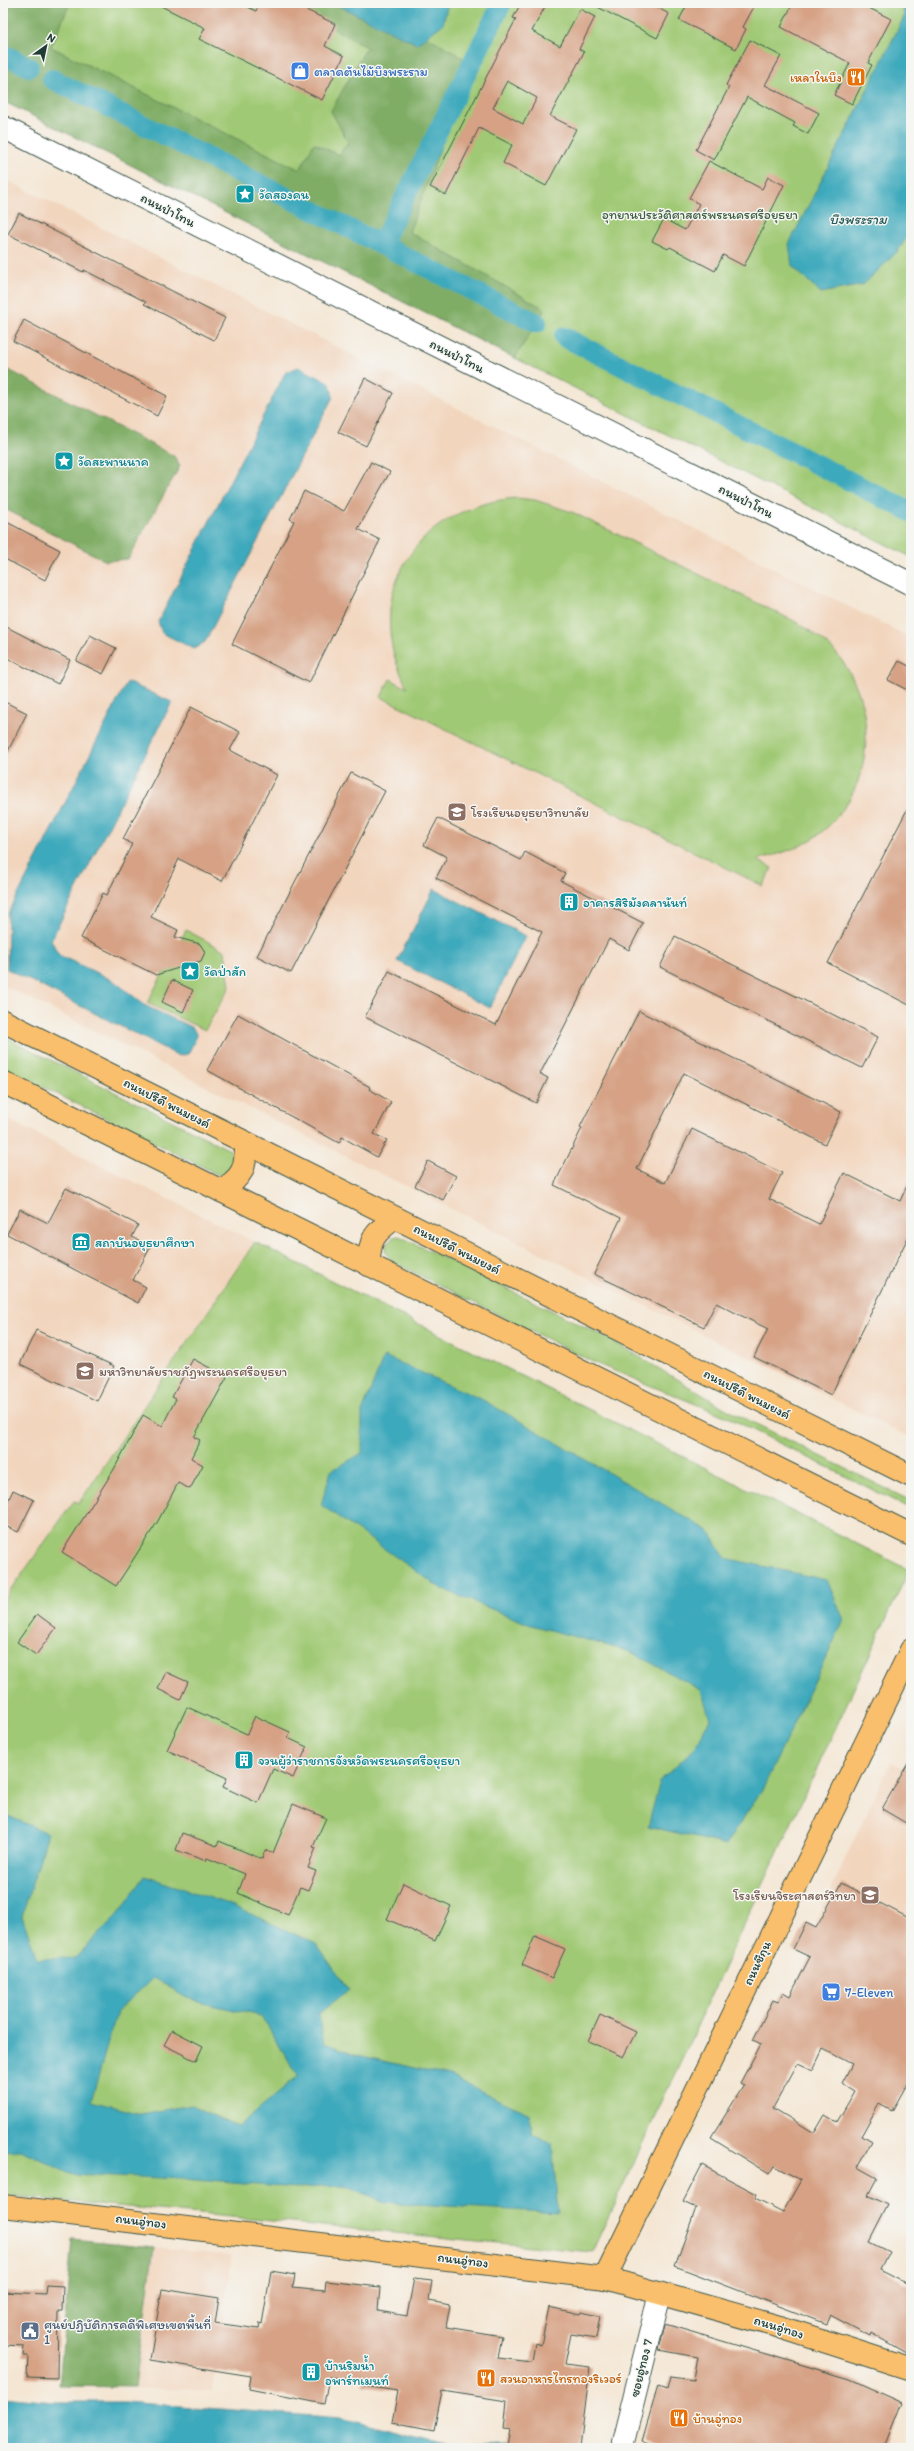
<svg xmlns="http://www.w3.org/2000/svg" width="914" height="2451" font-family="Itim,'Playpen Sans Thai',sans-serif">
  <rect width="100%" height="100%" fill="#f6f6f2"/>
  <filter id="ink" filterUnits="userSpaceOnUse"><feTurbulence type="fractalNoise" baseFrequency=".025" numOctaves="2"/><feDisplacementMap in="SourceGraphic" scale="8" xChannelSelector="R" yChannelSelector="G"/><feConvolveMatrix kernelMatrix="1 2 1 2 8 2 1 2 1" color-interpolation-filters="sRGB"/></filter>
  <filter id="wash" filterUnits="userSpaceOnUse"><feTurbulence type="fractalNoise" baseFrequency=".012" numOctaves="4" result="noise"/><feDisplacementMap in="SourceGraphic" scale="16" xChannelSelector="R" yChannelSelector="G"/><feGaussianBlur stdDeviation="0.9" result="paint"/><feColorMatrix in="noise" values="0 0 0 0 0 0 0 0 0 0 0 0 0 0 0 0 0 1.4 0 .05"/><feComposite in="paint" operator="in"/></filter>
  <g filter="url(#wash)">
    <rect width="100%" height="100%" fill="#f4e6d3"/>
    <!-- built -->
    <g fill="#f2d5bd">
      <polygon points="3,178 911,638 911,1438 3,985"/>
      <polygon points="3,1117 255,1242 79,1503 73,1501 3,1601"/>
      <polygon points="891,1761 911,1772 911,2054 900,1969 815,1923"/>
      <polygon points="154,2247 232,2256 213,2391 135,2387"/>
    </g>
    <!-- green -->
    <g fill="#a0c974" stroke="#608354">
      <polygon points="3,3 911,3 911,557 3,101"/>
      <path d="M517 498 535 500 572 512 796 622C812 632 828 642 840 658 883 715 872 800 811 840 794 850 776 855 757 860L772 868 763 886 381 697 390 679 407 688C402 676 396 664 393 651 374 567 436 504 517 498Z"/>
      <polygon points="186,930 225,951 230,987 205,1030 147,1003"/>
      <polygon points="3,1036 230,1150 237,1159 237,1165 223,1176 217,1174 3,1067"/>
      <polygon points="399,1236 608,1338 728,1410 911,1501 911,1509 725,1416 595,1363 393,1262 385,1252 386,1246 393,1237"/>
      <polygon points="255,1242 909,1570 592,2252 3,2195 3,1601 74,1501 79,1503"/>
    </g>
    <!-- forest -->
    <g fill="#80ad66" stroke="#50754d">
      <polygon points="3,3 70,3 51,47 300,170 314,143 339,155 348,142 331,111 367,47 285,3 362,3 446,47 472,64 409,232 545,309 515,358 3,101"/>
      <polygon points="3,367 174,456 180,466 128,559 106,561 3,508"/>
      <polygon points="72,2239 154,2247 135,2387 59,2386"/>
    </g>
    <!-- water -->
    <g fill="#3ca9bc" stroke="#2e7378" fill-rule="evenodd">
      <polygon points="333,3 448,3 443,24 417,44"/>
      <polygon points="895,3 911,3 911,232 896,253 863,285 821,293 792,266 789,244 904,17 903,7"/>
      <polygon points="298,367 330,383 333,397 205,642 194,649 162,633 158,622 285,373"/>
      <polygon points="127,682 172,702 51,940 59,955 114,981 146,1006 193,1028 197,1036 188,1054 179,1056 7,969 8,914"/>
      <polygon points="434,889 526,936 490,1008 397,961"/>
      <polygon points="384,1356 485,1401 709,1531 725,1558 827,1580 844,1620 763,1788 726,1845 648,1826 660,1781 696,1746 710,1719 701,1690 631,1652 531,1625 442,1589 321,1505 331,1471 362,1453 362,1412"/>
      <path d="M3 1814 48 1833 22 1916 37 1959 75 1958 119 1913 145 1876 229 1904 316 1944 349 1990 318 2014 324 2043 358 2055 453 2077 481 2092 529 2113 531 2133 552 2143 558 2213 385 2202 345 2186 295 2188 183 2179 70 2174 21 2150 3 2151ZM153 1978 194 2001 261 2016 298 2076 237 2127 191 2105 141 2114 91 2101 117 2012Z"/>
      <polygon points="3,2397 55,2402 125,2402 341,2418 454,2446 582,2444 605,2448 3,2448"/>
    </g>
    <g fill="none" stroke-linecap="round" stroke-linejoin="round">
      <!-- canal -->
      <g stroke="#3ca9bc" stroke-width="20">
        <polyline points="3,54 29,67"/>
        <polyline points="52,79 537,323"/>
        <polyline points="381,245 502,3"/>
        <polyline points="564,337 911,512"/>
      </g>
    </g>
    <g id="blocks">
      <!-- building -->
      <g fill="#d6a184" fill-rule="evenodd">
        <polygon points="155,3 240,3 256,11 260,3 292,3 335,24 325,46 344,56 322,100 199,39 205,28"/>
        <path d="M521 3H547L532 31 560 46 580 9 595 17 579 49 584 52 550 116 576 129 546 186 503 163 512 145 479 128 446 195 430 187 516 19 513 18ZM507 81 537 98 523 124 493 108Z"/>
        <polygon points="590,3 649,3 669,14 657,38"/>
        <polygon points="688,3 756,3 743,27 746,29 736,49 679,20"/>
        <polygon points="793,3 859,3 891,19 868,63 872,65 852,104 834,95 850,63 781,27"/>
        <polygon points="750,40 781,56 765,85 819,113 808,134 793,126 795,123 747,97 714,160 696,150 729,87 726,85"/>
        <polygon points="709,161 762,189 768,177 784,185 744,266 723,255 715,271 670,247 668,249 652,241 664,219 685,230 699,204 689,198"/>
        <polygon points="19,213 225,318 214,340 144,304 146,302 84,270 83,272 8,234"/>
        <polygon points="24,320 167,396 157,416 13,341"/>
        <polygon points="365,378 393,393 366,446 338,432"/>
        <polygon points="371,462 390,472 358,529 380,540 309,683 232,644 294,521 290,519 304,491 344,511"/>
        <polygon points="3,520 60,550 45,580 3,558"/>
        <polygon points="3,625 70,660 58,684 3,656"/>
        <polygon points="90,635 116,648 103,674 76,661"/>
        <polygon points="899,661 911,667 911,692 888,680"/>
        <polygon points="3,701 27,713 3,761"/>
        <polygon points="191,707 240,732 230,750 277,775 222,881 179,859 151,917 178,930 175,937 200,944 205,952 201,961 156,975 81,938 103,893 107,895 132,844 123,839"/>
        <polygon points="351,773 385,791 291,973 257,956"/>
        <polygon points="911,802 911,1006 828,963"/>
        <polygon points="438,818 521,860 525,852 565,873 561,881 643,923 629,950 609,939 540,1074 548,1078 536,1103 365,1017 389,971 496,1025 542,932 436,878 447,857 424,845"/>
        <polygon points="675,936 878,1037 862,1068 660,967"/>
        <polygon points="172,980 193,990 183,1012 162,1002"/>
        <polygon points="639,1011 841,1112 825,1144 684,1073 637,1169 665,1183 692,1129 782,1173 769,1199 819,1224 844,1173 900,1201 911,1177 911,1231 831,1395 754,1357 768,1329 716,1303 704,1327 594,1274 621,1218 554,1185 582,1128 580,1127"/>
        <polygon points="238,1014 370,1087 369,1089 391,1102 374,1134 387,1140 377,1157 342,1137 339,1143 207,1070"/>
        <polygon points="428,1161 456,1176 443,1200 415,1186"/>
        <polygon points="66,1188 138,1225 132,1237 151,1246 133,1280 146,1287 138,1303 7,1234 20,1209 48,1223"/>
        <polygon points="36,1330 114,1366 97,1401 20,1364"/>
        <polygon points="193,1359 227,1377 194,1437 200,1440 191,1458 203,1465 190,1489 178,1483 158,1521 116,1586 62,1552 113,1471 143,1415 162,1426 176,1399 172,1397"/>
        <polygon points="13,1490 34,1500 18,1532 3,1525 3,1512"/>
        <polygon points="37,1614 56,1628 36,1655 17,1642"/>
        <polygon points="166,1672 188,1682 180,1700 158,1689"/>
        <polygon points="187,1707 247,1734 255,1716 290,1732 288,1738 307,1747 293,1778 273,1769 258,1803 223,1787 227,1778 167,1750"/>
        <polygon points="911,1758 911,1826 882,1809"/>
        <polygon points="293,1804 326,1818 313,1847 316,1848 308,1868 316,1871 308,1890 300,1887 288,1915 238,1893 245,1874 207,1858 206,1861 176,1850 182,1833 217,1846 219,1841 262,1859 265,1850 273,1853"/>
        <polygon points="403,1883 451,1906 435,1941 387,1919"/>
        <path d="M841 1883 911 1919V2077L892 2111 879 2104 861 2136 871 2142 857 2167 877 2178 868 2195 888 2205 869 2242 889 2252 880 2270 911 2286V2356L871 2333 870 2336 830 2315 826 2324 675 2266 696 2208 683 2202 702 2165 757 2194 755 2198 783 2212 801 2180 774 2166 769 2174 711 2138 744 2085 740 2083 761 2044 753 2040 773 2000 778 2002 783 1992 790 1996 810 1957 793 1949 806 1923 816 1928ZM823 2049 852 2064 842 2083 855 2091 837 2122 825 2115 815 2132H813L773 2108 798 2063 813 2070Z"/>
        <polygon points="535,1936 565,1949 552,1978 522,1965"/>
        <polygon points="600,2015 636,2032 623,2057 588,2041"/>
        <polygon points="172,2030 203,2046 196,2061 164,2045"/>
        <polygon points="271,2271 295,2275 293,2287 325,2290 326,2281 380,2287 378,2311 407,2316 414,2278 432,2280 429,2301 450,2305 446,2327 502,2336 498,2358 532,2362 535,2343 541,2345 549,2307 580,2314 581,2312 600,2316 596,2338 571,2334 565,2364 590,2367 580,2448 507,2448 510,2429 504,2428 507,2401 442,2391 434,2430 392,2422 398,2391 363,2386 364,2381 329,2377 324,2404 249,2389 251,2376 150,2360 162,2289 219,2298 215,2323 259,2329 260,2323 262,2324"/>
        <polygon points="46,2285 63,2286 62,2311 58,2311 57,2378 27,2377 28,2356 23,2356 24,2346 3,2345 3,2292 45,2294"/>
        <polygon points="665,2324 850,2379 903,2403 885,2448 668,2448 642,2441 658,2386 667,2389 670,2377 694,2380 698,2357 659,2350"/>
      </g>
    </g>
  </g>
  <g filter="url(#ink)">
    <use href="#blocks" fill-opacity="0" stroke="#3f564c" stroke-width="1"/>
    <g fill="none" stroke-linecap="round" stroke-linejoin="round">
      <!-- minor casing -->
      <g stroke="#3f564c" stroke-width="24">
        <g id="minor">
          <polyline points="3,127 911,584"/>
          <polyline points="623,2442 660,2294"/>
        </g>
      </g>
      <!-- major casing -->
      <g stroke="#3f564c" stroke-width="24">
        <g id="major">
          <polyline points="3,1021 911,1476"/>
          <polyline points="3,1082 911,1535"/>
          <path d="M221 1191C243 1176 246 1169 246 1143"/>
          <path d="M369 1265C369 1239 374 1233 395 1218"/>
          <polyline points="3,2206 605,2278 780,2327 911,2369"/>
          <polyline points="605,2278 911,1650"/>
        </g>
      </g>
      <!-- minor -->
      <use href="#minor" stroke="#fff" stroke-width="22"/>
      <!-- major -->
      <use href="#major" stroke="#f9bf6d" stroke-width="22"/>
    </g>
  </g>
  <!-- icons -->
  <defs>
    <g id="shop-square" transform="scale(1)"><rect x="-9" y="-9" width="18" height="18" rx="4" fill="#3f7fe0" stroke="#f6f6f2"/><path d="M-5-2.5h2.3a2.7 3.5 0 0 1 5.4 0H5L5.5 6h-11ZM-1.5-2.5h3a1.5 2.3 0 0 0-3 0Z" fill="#fff"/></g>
    <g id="restaurant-square" transform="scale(1)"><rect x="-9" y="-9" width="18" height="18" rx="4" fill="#e8710a" stroke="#f6f6f2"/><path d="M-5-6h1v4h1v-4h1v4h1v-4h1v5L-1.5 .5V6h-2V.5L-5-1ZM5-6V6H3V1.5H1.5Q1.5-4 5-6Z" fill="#fff"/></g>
    <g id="sight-square" transform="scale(1)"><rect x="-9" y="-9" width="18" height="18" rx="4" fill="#0f9aa8" stroke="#f6f6f2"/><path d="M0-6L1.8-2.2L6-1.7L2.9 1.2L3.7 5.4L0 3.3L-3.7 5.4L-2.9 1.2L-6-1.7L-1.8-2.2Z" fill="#fff"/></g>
    <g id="school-square" transform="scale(1)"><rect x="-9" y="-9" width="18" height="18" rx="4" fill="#8d6e63" stroke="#f6f6f2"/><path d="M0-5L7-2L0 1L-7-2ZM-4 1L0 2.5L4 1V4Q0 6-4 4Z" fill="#fff"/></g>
    <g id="building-square" transform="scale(1)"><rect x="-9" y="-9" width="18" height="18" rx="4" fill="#0f9aa8" stroke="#f6f6f2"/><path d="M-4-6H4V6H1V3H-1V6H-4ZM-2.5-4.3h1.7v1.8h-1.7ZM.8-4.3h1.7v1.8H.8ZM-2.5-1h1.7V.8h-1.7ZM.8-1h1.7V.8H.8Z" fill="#fff"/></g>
    <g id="museum-square" transform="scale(1)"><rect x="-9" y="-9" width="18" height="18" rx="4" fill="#0f9aa8" stroke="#f6f6f2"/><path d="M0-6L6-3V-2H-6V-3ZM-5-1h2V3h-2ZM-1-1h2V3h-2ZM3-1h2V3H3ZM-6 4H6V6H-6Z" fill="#fff"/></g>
    <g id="university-square" transform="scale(1)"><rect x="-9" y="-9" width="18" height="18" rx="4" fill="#8d6e63" stroke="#f6f6f2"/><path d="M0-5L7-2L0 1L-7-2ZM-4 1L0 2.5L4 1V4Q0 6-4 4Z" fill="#fff"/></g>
    <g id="supermarket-square" transform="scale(1)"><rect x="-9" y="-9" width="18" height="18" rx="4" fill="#3f7fe0" stroke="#f6f6f2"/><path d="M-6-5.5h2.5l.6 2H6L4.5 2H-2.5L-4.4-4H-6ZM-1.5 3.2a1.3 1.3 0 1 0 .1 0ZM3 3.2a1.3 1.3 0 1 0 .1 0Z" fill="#fff"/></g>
    <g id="civic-square" transform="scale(1)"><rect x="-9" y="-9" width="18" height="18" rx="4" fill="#5c6f8a" stroke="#f6f6f2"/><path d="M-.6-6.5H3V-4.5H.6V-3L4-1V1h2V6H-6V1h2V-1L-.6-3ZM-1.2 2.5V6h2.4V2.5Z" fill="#fff"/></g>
  </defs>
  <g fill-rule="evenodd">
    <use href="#shop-square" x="300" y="71"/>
    <use href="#restaurant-square" x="856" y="77"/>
    <use href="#sight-square" x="245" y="194"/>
    <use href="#sight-square" x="64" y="461"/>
    <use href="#school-square" x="457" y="812"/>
    <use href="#building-square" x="569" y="902"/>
    <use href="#sight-square" x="190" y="971"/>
    <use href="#museum-square" x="81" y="1242"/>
    <use href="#university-square" x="85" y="1371"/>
    <use href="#building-square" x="244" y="1760"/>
    <use href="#school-square" x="870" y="1895"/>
    <use href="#supermarket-square" x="831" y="1992"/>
    <use href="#civic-square" x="30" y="2331"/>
    <use href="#building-square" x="311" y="2372"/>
    <use href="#restaurant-square" x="486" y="2378"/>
    <use href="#restaurant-square" x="679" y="2418"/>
  </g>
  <g text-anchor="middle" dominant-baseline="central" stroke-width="3" stroke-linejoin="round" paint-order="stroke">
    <!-- shop labels -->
    <g font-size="13" fill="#366cbe" stroke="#f6f6f2" text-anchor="start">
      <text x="314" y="71">ตลาดต้นไม้บึงพระราม</text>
      <text x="845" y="1992">7-Eleven</text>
    </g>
    <!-- food labels -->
    <g font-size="13" fill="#c56008" stroke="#f6f6f2" text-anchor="start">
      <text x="842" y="77" text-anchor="end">เหลาในบึง</text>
      <text x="500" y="2378">สวนอาหารไทรทองริเวอร์</text>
      <text x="693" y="2418">บ้านอู่ทอง</text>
    </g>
    <!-- culture labels -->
    <g font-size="13" fill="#0d838f" stroke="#f6f6f2" text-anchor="start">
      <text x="259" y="194">วัดสองคน</text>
      <text x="78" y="461">วัดสะพานนาค</text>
      <text x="583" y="902">อาคารสิริมังคลานันท์</text>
      <text x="204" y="971">วัดป่าสัก</text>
      <text x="95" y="1242">สถาบันอยุธยาศึกษา</text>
      <text x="258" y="1760">จวนผู้ว่าราชการจังหวัดพระนครศรีอยุธยา</text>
      <text x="325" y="2365">บ้านริมน้ำ<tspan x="325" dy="15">อพาร์ทเมนท์</tspan></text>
    </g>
    <!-- street labels -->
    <g font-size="13" fill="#1f3d34" stroke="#f6f6f2">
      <text transform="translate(168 210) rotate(27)">ถนนป่าโทน</text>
      <text transform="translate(457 356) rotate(27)">ถนนป่าโทน</text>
      <text transform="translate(746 501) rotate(27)">ถนนป่าโทน</text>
      <text transform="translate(167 1103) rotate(27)">ถนนปรีดี พนมยงค์</text>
      <text transform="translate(457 1249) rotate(27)">ถนนปรีดี พนมยงค์</text>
      <text transform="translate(747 1394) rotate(27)">ถนนปรีดี พนมยงค์</text>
      <text transform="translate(757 1963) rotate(-64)">ถนนชีกุน</text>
      <text transform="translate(141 2221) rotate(7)">ถนนอู่ทอง</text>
      <text transform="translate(463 2260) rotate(7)">ถนนอู่ทอง</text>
      <text transform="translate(779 2327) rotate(17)">ถนนอู่ทอง</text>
      <text transform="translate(641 2368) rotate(-76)">ซอยอู่ทอง 7</text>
    </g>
    <!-- park labels -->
    <g font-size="13" fill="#3f6044" stroke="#f6f6f2">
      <text x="700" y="214">อุทยานประวัติศาสตร์พระนครศรีอยุธยา</text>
    </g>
    <!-- education labels -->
    <g font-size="13" fill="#785e54" stroke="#f6f6f2" text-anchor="start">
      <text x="471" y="812">โรงเรียนอยุธยาวิทยาลัย</text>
      <text x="99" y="1371">มหาวิทยาลัยราชภัฏพระนครศรีอยุธยา</text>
      <text x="856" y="1895" text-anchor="end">โรงเรียนจิระศาสตร์วิทยา</text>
    </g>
    <!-- service labels -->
    <g font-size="13" fill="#4e5e75" stroke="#f6f6f2" text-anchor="start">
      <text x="44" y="2324">ศูนย์ปฏิบัติการคดีพิเศษเขตพื้นที่<tspan x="44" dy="15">1</tspan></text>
    </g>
    <!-- water labels -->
    <g font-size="14" font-style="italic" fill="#285d5d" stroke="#f6f6f2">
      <text x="858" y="219">บึงพระราม</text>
    </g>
  </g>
  <!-- margin -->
  <rect width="914" height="2451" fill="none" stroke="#f6f6f2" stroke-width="16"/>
  <!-- north arrow -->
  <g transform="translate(46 46) rotate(33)" stroke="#f6f6f2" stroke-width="3" paint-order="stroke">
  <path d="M0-3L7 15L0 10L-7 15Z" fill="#1f3d34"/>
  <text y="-6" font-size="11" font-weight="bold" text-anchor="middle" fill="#1f3d34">N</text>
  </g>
</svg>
